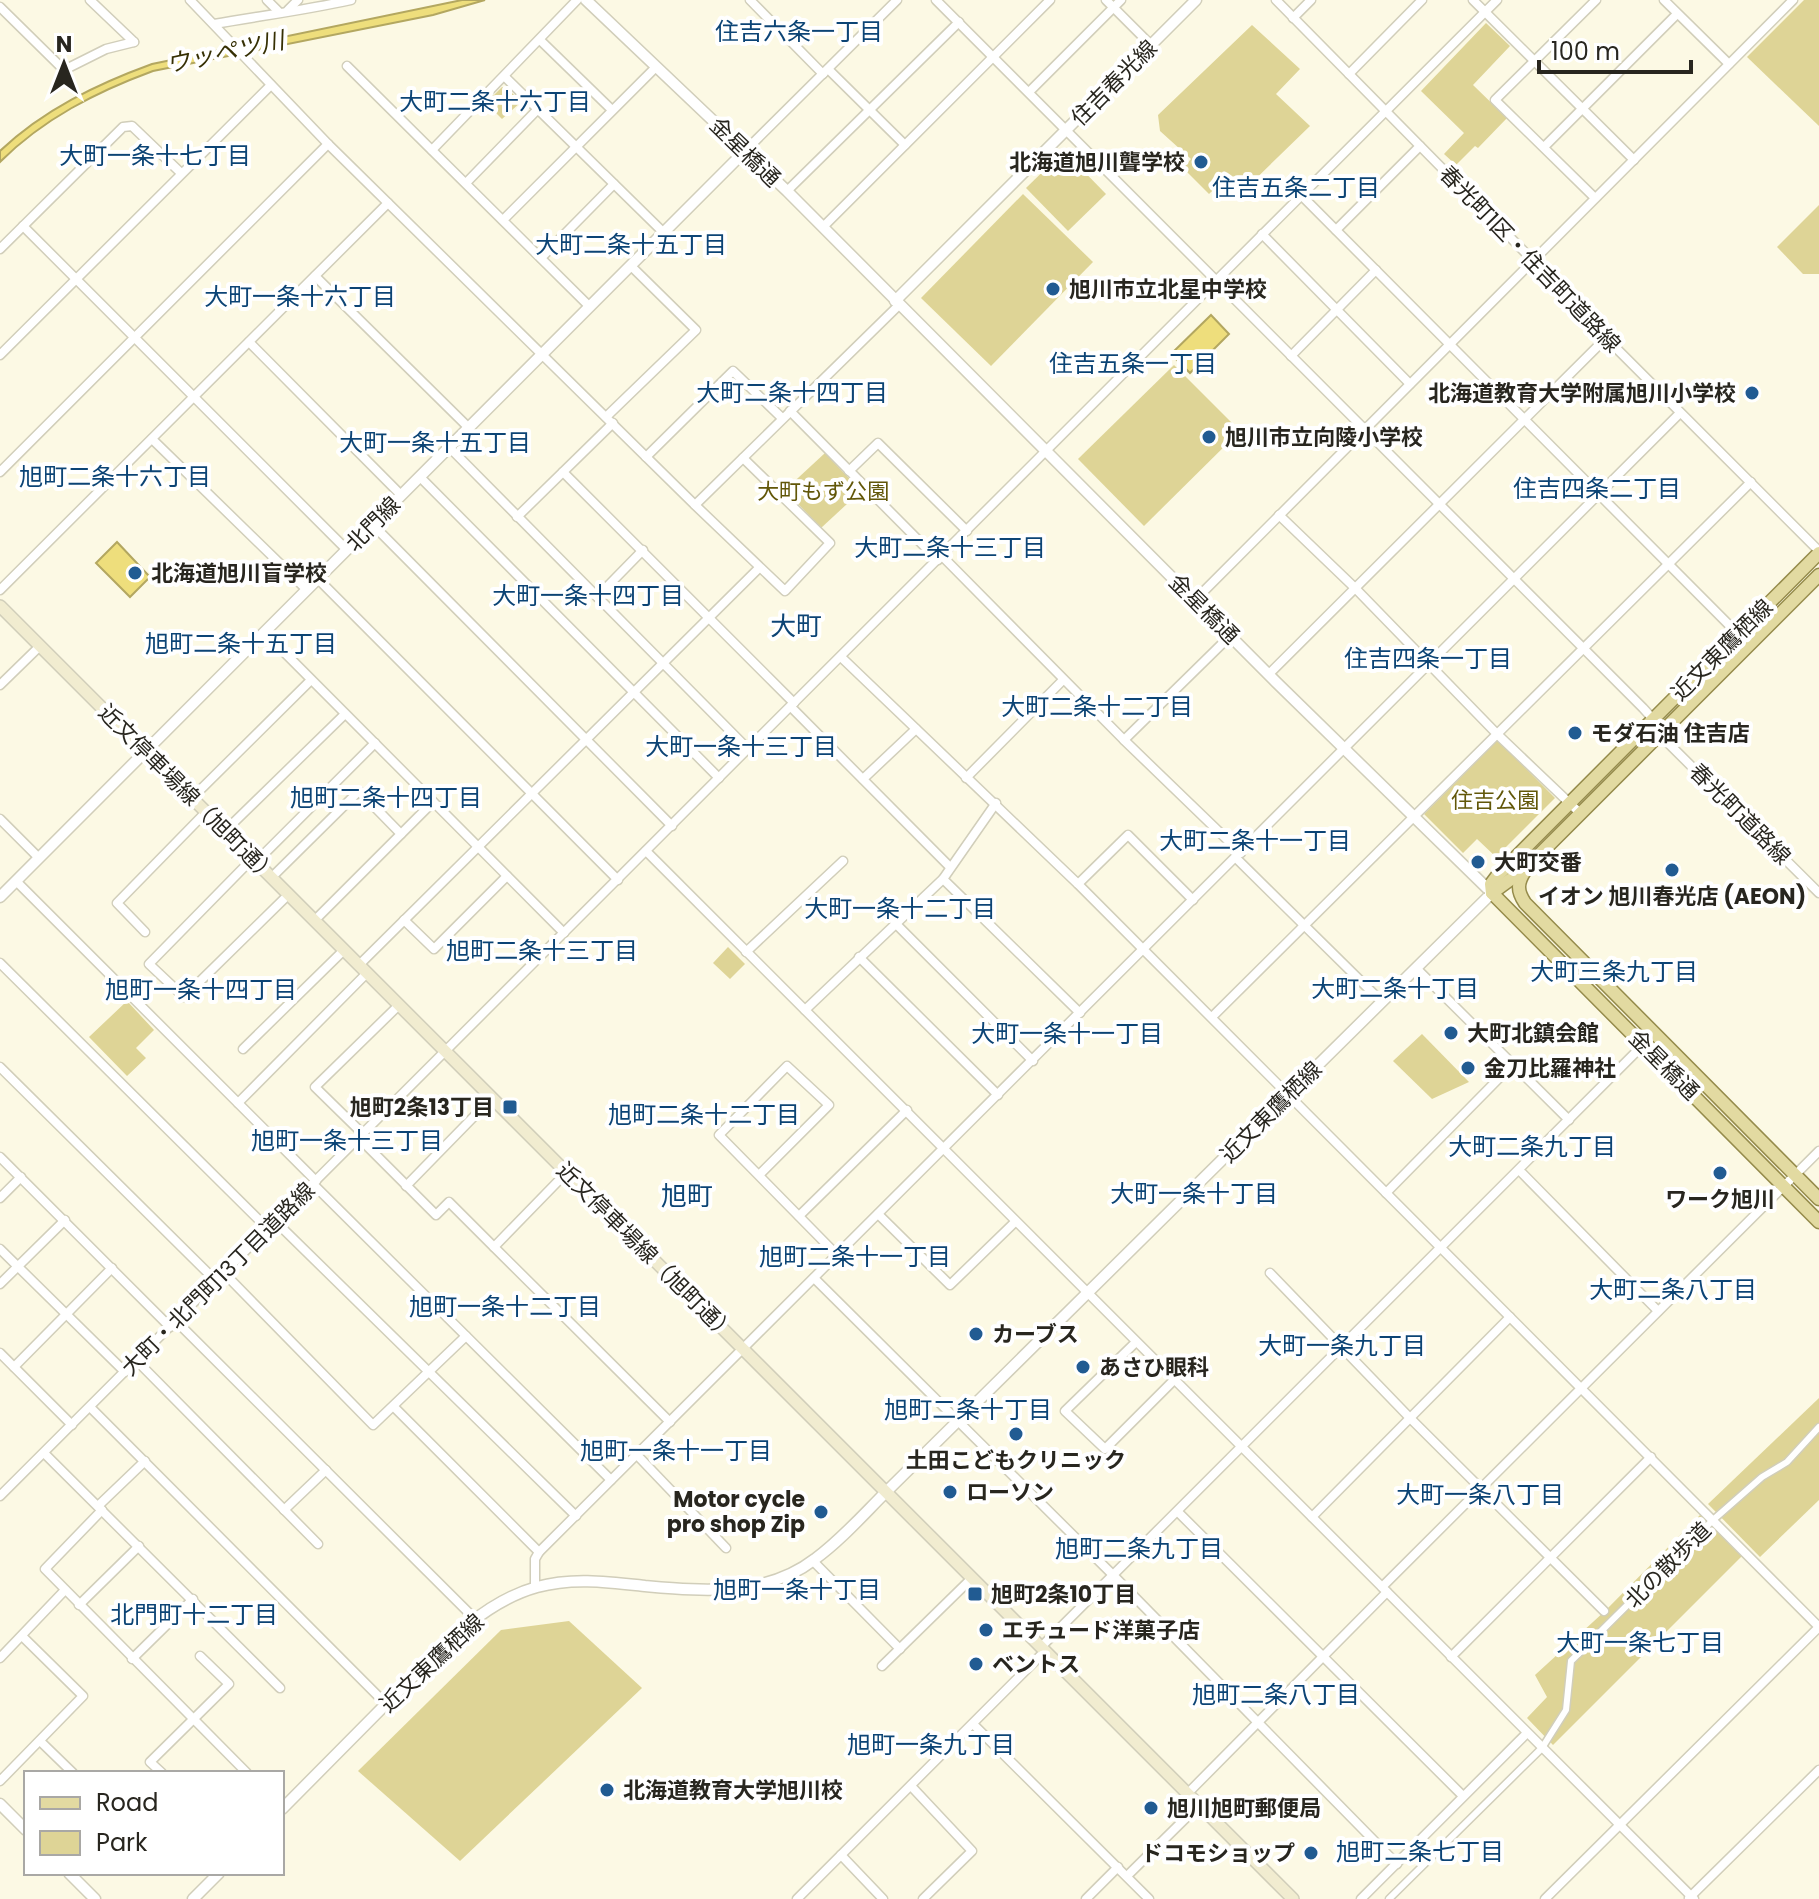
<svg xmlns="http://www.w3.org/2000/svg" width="1819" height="1899" font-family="Poppins,'Noto Sans JP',sans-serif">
  <rect width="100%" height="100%" fill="#fcf9e4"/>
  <!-- green -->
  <g fill="#ded496">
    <polygon points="1804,0 1819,0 1819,126 1747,57"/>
    <polygon points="1486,23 1510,46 1473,85 1507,118 1478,148 1475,146 1456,165 1444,154 1464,133 1421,91"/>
    <polygon points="1252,25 1300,69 1276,94 1310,126 1241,193 1226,178 1209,194 1183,168 1191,159 1160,131 1158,115"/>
    <polygon points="502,87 506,87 521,102 502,119 486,103"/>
    <polygon points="1064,151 1106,194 1068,231 1026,188"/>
    <polygon points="1023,194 1093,262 991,366 921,298"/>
    <polygon points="1819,205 1819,274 1803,274 1777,247"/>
    <polygon points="1174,365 1240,431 1144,526 1078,459"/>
    <polygon points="825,453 861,491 821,528 785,490"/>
    <polygon points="1498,740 1555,798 1496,857 1477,839 1463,853 1424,814"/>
    <polygon points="728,947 745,964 730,979 713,963"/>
    <polygon points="127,1001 154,1030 136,1048 146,1058 127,1076 89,1037"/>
    <polygon points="1422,1034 1469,1082 1432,1099 1393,1061"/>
    <polygon points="1819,1398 1819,1500 1760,1557 1708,1504"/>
    <polygon points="1702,1513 1742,1556 1553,1745 1527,1718 1547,1697 1535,1675 1605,1611"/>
    <polygon points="569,1621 642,1688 460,1861 358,1771 501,1630"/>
  </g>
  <!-- water -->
  <g fill="#eede7c" stroke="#b3a760" stroke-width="2">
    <path d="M462 0H485L433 15 153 71C96 92 43 119 0 162V151C43 110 97 84 152 64Z"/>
    <polygon points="1211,315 1229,334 1190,373 1171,354"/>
    <polygon points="117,542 150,577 130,597 96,563"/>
  </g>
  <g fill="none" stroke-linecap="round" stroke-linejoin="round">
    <!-- pedestrian casing -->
    <g stroke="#d1ceba" stroke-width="9">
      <polyline id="pedestrian" points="1389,1899 1542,1748 1566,1710 1571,1661 1713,1520 1762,1477 1787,1462 1819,1427"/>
    </g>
    <!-- minor casing -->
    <g stroke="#d1ceba" stroke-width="11">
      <g id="minor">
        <polyline points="90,0 134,42"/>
        <polyline points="190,0 328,144 695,505 785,591 830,543 743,458"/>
        <polyline points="267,0 279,12"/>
        <polyline points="750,0 823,74"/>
        <polyline points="936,0 1643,708 1653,719 1660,735 1819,893"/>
        <polyline points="1106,0 1151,45"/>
        <polyline points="1276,0 1576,304 1606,338 1819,551"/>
        <polyline points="1473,0 1634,160"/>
        <polyline points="1664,0 1729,64"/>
        <polyline points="0,7 64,70 106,49 134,42"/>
        <polyline points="288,10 298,0"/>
        <polyline points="1293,18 1311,0"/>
        <path d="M214 24C260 16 306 10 351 0"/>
        <polyline points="540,40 612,110"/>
        <polyline points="347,66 590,307"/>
        <polyline points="828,69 905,145"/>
        <polyline points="1349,74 1422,0"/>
        <polyline points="505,77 664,233"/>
        <polyline points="1029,92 1121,0"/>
        <polyline points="1544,147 1677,14"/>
        <polyline points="432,150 577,0"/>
        <polyline points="745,151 897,0"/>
        <polyline points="466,183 538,109"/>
        <polyline points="787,191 959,22"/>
        <polyline points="1301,195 1749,645"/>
        <polyline points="1595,198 1495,100 1596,0"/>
        <polyline points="503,220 656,67"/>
        <polyline points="23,226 347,550"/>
        <polyline points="823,227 1050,0"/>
        <polyline points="1336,230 1420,146"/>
        <polyline points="1262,234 1410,384"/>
        <polyline points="0,249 123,127 132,126 181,173"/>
        <polyline points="541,258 614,184"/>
        <polyline points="315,276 469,428"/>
        <polyline points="249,342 401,495"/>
        <polyline points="0,355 271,85"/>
        <polyline points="1291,356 1376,270"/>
        <polyline points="790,411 938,560"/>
        <polyline points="606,417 696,330 631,266"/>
        <polyline points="152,439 307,590"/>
        <polyline points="449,447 748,749"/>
        <polyline points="646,457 733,371 782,418"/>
        <polyline points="849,471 878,443 967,531"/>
        <polyline points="0,472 328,144"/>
        <polyline points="563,472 794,703"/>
        <polyline points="420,477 719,778"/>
        <polyline points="695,505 899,305"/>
        <polyline points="1279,515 1355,588 1497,734 1581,814"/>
        <polyline points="517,517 613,423"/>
        <polyline points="372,524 672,826"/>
        <polyline points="942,556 1124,740 1241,853"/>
        <polyline points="318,579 618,880"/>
        <polyline points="0,590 388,203"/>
        <polyline points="597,597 643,550"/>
        <polyline points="1195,600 1793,0"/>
        <polyline points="264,632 564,933"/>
        <polyline points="841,657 1078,884 1819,1627 1545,1899"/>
        <polyline points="1269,674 1606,338"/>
        <polyline points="0,685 40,646"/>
        <polyline points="791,707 950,867"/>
        <polyline points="1124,740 1231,635"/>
        <polyline points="966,778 1063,680"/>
        <polyline points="863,779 916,729"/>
        <polyline points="192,798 311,680"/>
        <polyline points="0,819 39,858"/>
        <polyline points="225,831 345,714"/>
        <polyline points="646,851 1694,1899"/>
        <polyline points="253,858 149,964 184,997 289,894"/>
        <polyline points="1236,858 1382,1002"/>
        <polyline points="256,862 375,743"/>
        <polyline points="272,877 359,791 401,834"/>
        <polyline points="943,879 1080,1013"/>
        <polyline points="16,881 316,1181"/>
        <polyline points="1078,884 1128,835 1193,900"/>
        <polyline points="315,920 433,802"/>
        <polyline points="404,920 434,949 507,876"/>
        <polyline points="895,923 1033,1061"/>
        <polyline points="145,932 117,903 206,812"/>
        <polyline points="746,952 843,861"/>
        <polyline points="859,957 998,1095"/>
        <polyline points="0,963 268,1229"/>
        <polyline points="359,965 759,568"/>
        <polyline points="1416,968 1569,1120"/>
        <polyline points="805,1010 943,879 996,803"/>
        <polyline points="1212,1017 1751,482"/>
        <polyline points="243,1049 344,950"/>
        <polyline points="0,1067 216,1281"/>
        <polyline points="238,1103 367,973"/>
        <polyline points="363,1134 315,1087 399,1005"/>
        <polyline points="359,1138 436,1215 449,1202 494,1247"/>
        <polyline points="0,1157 170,1327"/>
        <polyline points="1519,1170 1658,1311"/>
        <polyline points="567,1172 494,1247 670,1422"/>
        <polyline points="759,1175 829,1105 787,1066 719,1135 837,1255"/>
        <polyline points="313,1184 611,1480"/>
        <polyline points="406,1186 492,1098"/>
        <polyline points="1386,1193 1513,1064"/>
        <polyline points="0,1198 21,1177"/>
        <polyline points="878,1214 950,1285 1015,1222"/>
        <polyline points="799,1216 907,1110"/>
        <polyline points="275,1221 576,1516"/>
        <polyline points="0,1249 125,1372"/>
        <polyline points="224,1273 373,1425 466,1336"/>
        <polyline points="1270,1273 1410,1418 1604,1611"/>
        <polyline points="814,1278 1114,1576 1397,1864"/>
        <polyline points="0,1284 65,1220"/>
        <polyline points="176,1321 475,1619"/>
        <polyline points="1136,1342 1065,1411 1105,1449 1174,1380"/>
        <polyline points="0,1353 72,1425"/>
        <polyline points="136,1360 318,1544"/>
        <polyline points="14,1367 112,1268"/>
        <polyline points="90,1407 386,1704"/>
        <polyline points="394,1407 539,1552"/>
        <polyline points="44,1453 280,1688"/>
        <polyline points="637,1455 726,1548"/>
        <polyline points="0,1496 1497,0"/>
        <polyline points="98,1506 145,1461"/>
        <polyline points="102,1510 45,1569 247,1773"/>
        <polyline points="284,1510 326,1470"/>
        <polyline points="1178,1512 1463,1796"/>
        <polyline points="1312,1517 1510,1317"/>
        <polyline points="813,1561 900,1649"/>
        <polyline points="1382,1587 1819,1151"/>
        <polyline points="535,1588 535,1559 539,1552 1680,413"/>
        <polyline points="79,1605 139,1546"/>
        <polyline points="1041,1647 1655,1033"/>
        <polyline points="1451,1657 1651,1457"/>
        <polyline points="0,1658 65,1590"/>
        <polyline points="132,1659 193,1599"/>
        <polyline points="882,1666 972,1578"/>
        <polyline points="973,1724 1149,1899"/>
        <polyline points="40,1741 73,1773"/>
        <polyline points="162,1773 150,1762 229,1684 200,1656"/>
        <polyline points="0,1781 83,1696 22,1636"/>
        <polyline points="911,1786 972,1851 923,1899"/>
        <polyline points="1187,1794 1387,1592"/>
        <polyline points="841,1855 883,1899"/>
        <polyline points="1127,1876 1199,1805"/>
        <polyline points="1689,1898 1819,1770"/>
        <polyline points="797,1899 1045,1651"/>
        <polyline points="1086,1899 1118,1867"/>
        <polyline points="1361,1899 1527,1733"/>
      </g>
    </g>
    <!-- tertiary casing -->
    <g stroke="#d1ceba" stroke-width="13">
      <g id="tertiary">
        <polyline points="895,301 1196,0"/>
        <polyline points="0,897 745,151"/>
        <polyline points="0,1804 26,1830"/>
        <path d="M282 1809C318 1773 353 1737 389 1701 432 1659 476 1604 537 1587 572 1577 609 1582 645 1586 703 1591 766 1597 815 1559 841 1540 863 1515 886 1492L1492 893 1277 683 787 191 586 0"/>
        <polyline points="69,1873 95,1899"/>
        <polyline points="193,1899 219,1873"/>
      </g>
    </g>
    <!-- secondary casing -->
    <g stroke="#d1ceba" stroke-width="14">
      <polyline id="secondary" points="0,606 1293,1899"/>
    </g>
    <!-- primary casing -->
    <g stroke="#958b4b" stroke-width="15">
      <g id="primary">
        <path d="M1525 871C1517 883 1517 891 1525 903L1819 1199"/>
        <polyline points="1492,893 1491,884 1497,876 1819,553"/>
        <polyline points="1492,893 1819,1222"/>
        <polyline points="1492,893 1526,868 1819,575"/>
      </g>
    </g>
    <!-- pedestrian -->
    <use href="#pedestrian" stroke="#fff" stroke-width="6"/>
    <!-- minor -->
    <use href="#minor" stroke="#fff" stroke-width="8"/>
    <!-- tertiary -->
    <use href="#tertiary" stroke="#fff" stroke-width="10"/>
    <!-- secondary -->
    <use href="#secondary" stroke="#f1ecd0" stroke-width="11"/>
    <!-- primary -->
    <use href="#primary" stroke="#e2daa1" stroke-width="12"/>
  </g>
  <!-- markers -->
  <g fill="#215b92" stroke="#fff" stroke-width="3">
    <circle cx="1201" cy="162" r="8"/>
    <circle cx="1053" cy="289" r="8"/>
    <circle cx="1752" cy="393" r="8"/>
    <circle cx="1209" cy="437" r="8"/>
    <circle cx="135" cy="573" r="8"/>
    <circle cx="1575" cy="733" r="8"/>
    <circle cx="1478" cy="862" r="8"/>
    <circle cx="1672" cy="870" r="8"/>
    <circle cx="1451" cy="1033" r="8"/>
    <circle cx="1468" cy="1068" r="8"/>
    <rect x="502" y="1099" width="16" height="16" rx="4"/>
    <circle cx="1720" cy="1173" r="8"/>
    <circle cx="976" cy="1334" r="8"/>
    <circle cx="1083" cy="1367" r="8"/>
    <circle cx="1016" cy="1434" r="8"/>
    <circle cx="950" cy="1492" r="8"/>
    <circle cx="821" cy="1512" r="8"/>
    <rect x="967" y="1586" width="16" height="16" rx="4"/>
    <circle cx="986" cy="1630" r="8"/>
    <circle cx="976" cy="1664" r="8"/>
    <circle cx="607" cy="1790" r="8"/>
    <circle cx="1151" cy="1808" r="8"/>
    <circle cx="1311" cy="1853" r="8"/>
  </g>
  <g text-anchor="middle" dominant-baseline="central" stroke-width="8" stroke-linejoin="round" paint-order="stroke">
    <!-- street labels -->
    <g font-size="22" fill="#28261f" stroke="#fff">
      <text transform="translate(1114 83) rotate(-45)">住吉春光線</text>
      <text transform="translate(745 152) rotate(44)">金星橋通</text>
      <text transform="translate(1530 259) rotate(46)">春光町1区・住吉町道路線</text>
      <text transform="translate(373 524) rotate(-45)">北門線</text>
      <text transform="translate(1204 609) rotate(45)">金星橋通</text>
      <text transform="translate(1722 650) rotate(-45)">近文東鷹栖線</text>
      <text transform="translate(188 794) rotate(45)">近文停車場線（旭町通）</text>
      <text transform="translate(1740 814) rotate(45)">春光町道路線</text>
      <text transform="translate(1664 1065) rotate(45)">金星橋通</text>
      <text transform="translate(1271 1112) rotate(-45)">近文東鷹栖線</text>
      <text transform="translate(646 1252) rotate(45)">近文停車場線（旭町通）</text>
      <text transform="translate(218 1279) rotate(-45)">大町・北門町13丁目道路線</text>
      <text transform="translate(1668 1565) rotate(-45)">北の散歩道</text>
      <text transform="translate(432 1663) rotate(-43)">近文東鷹栖線</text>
    </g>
    <!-- poi labels -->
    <g font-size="22" font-weight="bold" fill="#28261f" stroke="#fff" text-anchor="start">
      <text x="1185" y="162" text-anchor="end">北海道旭川聾学校</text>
      <text x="1069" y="289">旭川市立北星中学校</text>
      <text x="1736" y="393" text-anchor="end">北海道教育大学附属旭川小学校</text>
      <text x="1225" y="437">旭川市立向陵小学校</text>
      <text x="151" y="573">北海道旭川盲学校</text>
      <text x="1591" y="733">モダ石油 住吉店</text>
      <text x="1494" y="862">大町交番</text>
      <text x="1672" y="896" text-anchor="middle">イオン 旭川春光店 (AEON)</text>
      <text x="1467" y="1033">大町北鎮会館</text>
      <text x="1484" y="1068">金刀比羅神社</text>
      <text x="494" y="1107" text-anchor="end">旭町2条13丁目</text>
      <text x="1720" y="1199" text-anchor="middle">ワーク旭川</text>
      <text x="992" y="1334">カーブス</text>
      <text x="1099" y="1367">あさひ眼科</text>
      <text x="1016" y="1460" text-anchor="middle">土田こどもクリニック</text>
      <text x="966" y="1492">ローソン</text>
      <text x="805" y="1499" text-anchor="end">Motor cycle<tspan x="805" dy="25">pro shop Zip</tspan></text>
      <text x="991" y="1594">旭町2条10丁目</text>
      <text x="1002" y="1630">エチュード洋菓子店</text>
      <text x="992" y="1664">ベントス</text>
      <text x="623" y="1790">北海道教育大学旭川校</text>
      <text x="1167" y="1808">旭川旭町郵便局</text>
      <text x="1295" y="1853" text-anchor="end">ドコモショップ</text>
    </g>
    <!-- park labels -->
    <g font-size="22" fill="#625709" stroke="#fff">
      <text x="823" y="491">大町もず公園</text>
      <text x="1495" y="800">住吉公園</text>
    </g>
    <!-- neighbourhood labels -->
    <g font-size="24" fill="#0c4475" stroke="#fff">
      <text x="799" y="31">住吉六条一丁目</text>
      <text x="495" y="101">大町二条十六丁目</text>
      <text x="155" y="155">大町一条十七丁目</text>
      <text x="1296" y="187">住吉五条二丁目</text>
      <text x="631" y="244">大町二条十五丁目</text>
      <text x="300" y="296">大町一条十六丁目</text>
      <text x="1133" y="363">住吉五条一丁目</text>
      <text x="792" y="392">大町二条十四丁目</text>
      <text x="435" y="442">大町一条十五丁目</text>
      <text x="115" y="476">旭町二条十六丁目</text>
      <text x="1597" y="488">住吉四条二丁目</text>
      <text x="950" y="547">大町二条十三丁目</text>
      <text x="588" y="595">大町一条十四丁目</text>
      <text x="241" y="643">旭町二条十五丁目</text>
      <text x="1428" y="658">住吉四条一丁目</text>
      <text x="1097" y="706">大町二条十二丁目</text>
      <text x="741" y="746">大町一条十三丁目</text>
      <text x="386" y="797">旭町二条十四丁目</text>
      <text x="1255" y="840">大町二条十一丁目</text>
      <text x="900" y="908">大町一条十二丁目</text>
      <text x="542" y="950">旭町二条十三丁目</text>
      <text x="1614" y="971">大町三条九丁目</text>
      <text x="1395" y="988">大町二条十丁目</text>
      <text x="201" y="989">旭町一条十四丁目</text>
      <text x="1067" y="1033">大町一条十一丁目</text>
      <text x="704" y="1114">旭町二条十二丁目</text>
      <text x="347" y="1140">旭町一条十三丁目</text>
      <text x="1532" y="1146">大町二条九丁目</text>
      <text x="1194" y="1193">大町一条十丁目</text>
      <text x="855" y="1256">旭町二条十一丁目</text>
      <text x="1673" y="1289">大町二条八丁目</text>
      <text x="505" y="1306">旭町一条十二丁目</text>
      <text x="1342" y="1345">大町一条九丁目</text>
      <text x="968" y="1409">旭町二条十丁目</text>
      <text x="676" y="1450">旭町一条十一丁目</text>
      <text x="1480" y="1494">大町一条八丁目</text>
      <text x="1139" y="1548">旭町二条九丁目</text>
      <text x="797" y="1589">旭町一条十丁目</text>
      <text x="194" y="1614">北門町十二丁目</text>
      <text x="1640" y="1642">大町一条七丁目</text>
      <text x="1276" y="1694">旭町二条八丁目</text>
      <text x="931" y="1744">旭町一条九丁目</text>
      <text x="1420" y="1851">旭町二条七丁目</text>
    </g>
    <!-- water labels -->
    <g font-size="24" font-style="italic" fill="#363004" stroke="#fff">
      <text transform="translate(225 52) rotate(-12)">ウッペツ川</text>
    </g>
    <!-- quarter labels -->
    <g font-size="26" fill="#0c4475" stroke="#fff">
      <text x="796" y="626">大町</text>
      <text x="687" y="1196">旭町</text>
    </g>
  </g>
  <!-- legend -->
  <rect x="24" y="1771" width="260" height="104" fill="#ffffff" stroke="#a9a8a5" stroke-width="2"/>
  <rect x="40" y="1797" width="40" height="12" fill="#e2daa1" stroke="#a9a8a5" stroke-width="2"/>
  <text x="96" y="1811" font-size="24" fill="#28261f">Road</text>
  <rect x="40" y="1831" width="40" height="24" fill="#ded496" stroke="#a9a8a5" stroke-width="2"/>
  <text x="96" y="1851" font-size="24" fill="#28261f">Park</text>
  <!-- north arrow -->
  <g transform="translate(64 64)" stroke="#ffffff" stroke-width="6" paint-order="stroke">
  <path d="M0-6L14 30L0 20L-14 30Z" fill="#28261f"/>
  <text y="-12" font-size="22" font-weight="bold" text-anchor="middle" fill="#28261f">N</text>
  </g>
  <!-- scale -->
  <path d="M1539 60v12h152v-12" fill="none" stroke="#28261f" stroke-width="4"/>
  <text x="1551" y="60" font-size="24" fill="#28261f" stroke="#ffffff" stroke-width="6" paint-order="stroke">100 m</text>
</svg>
